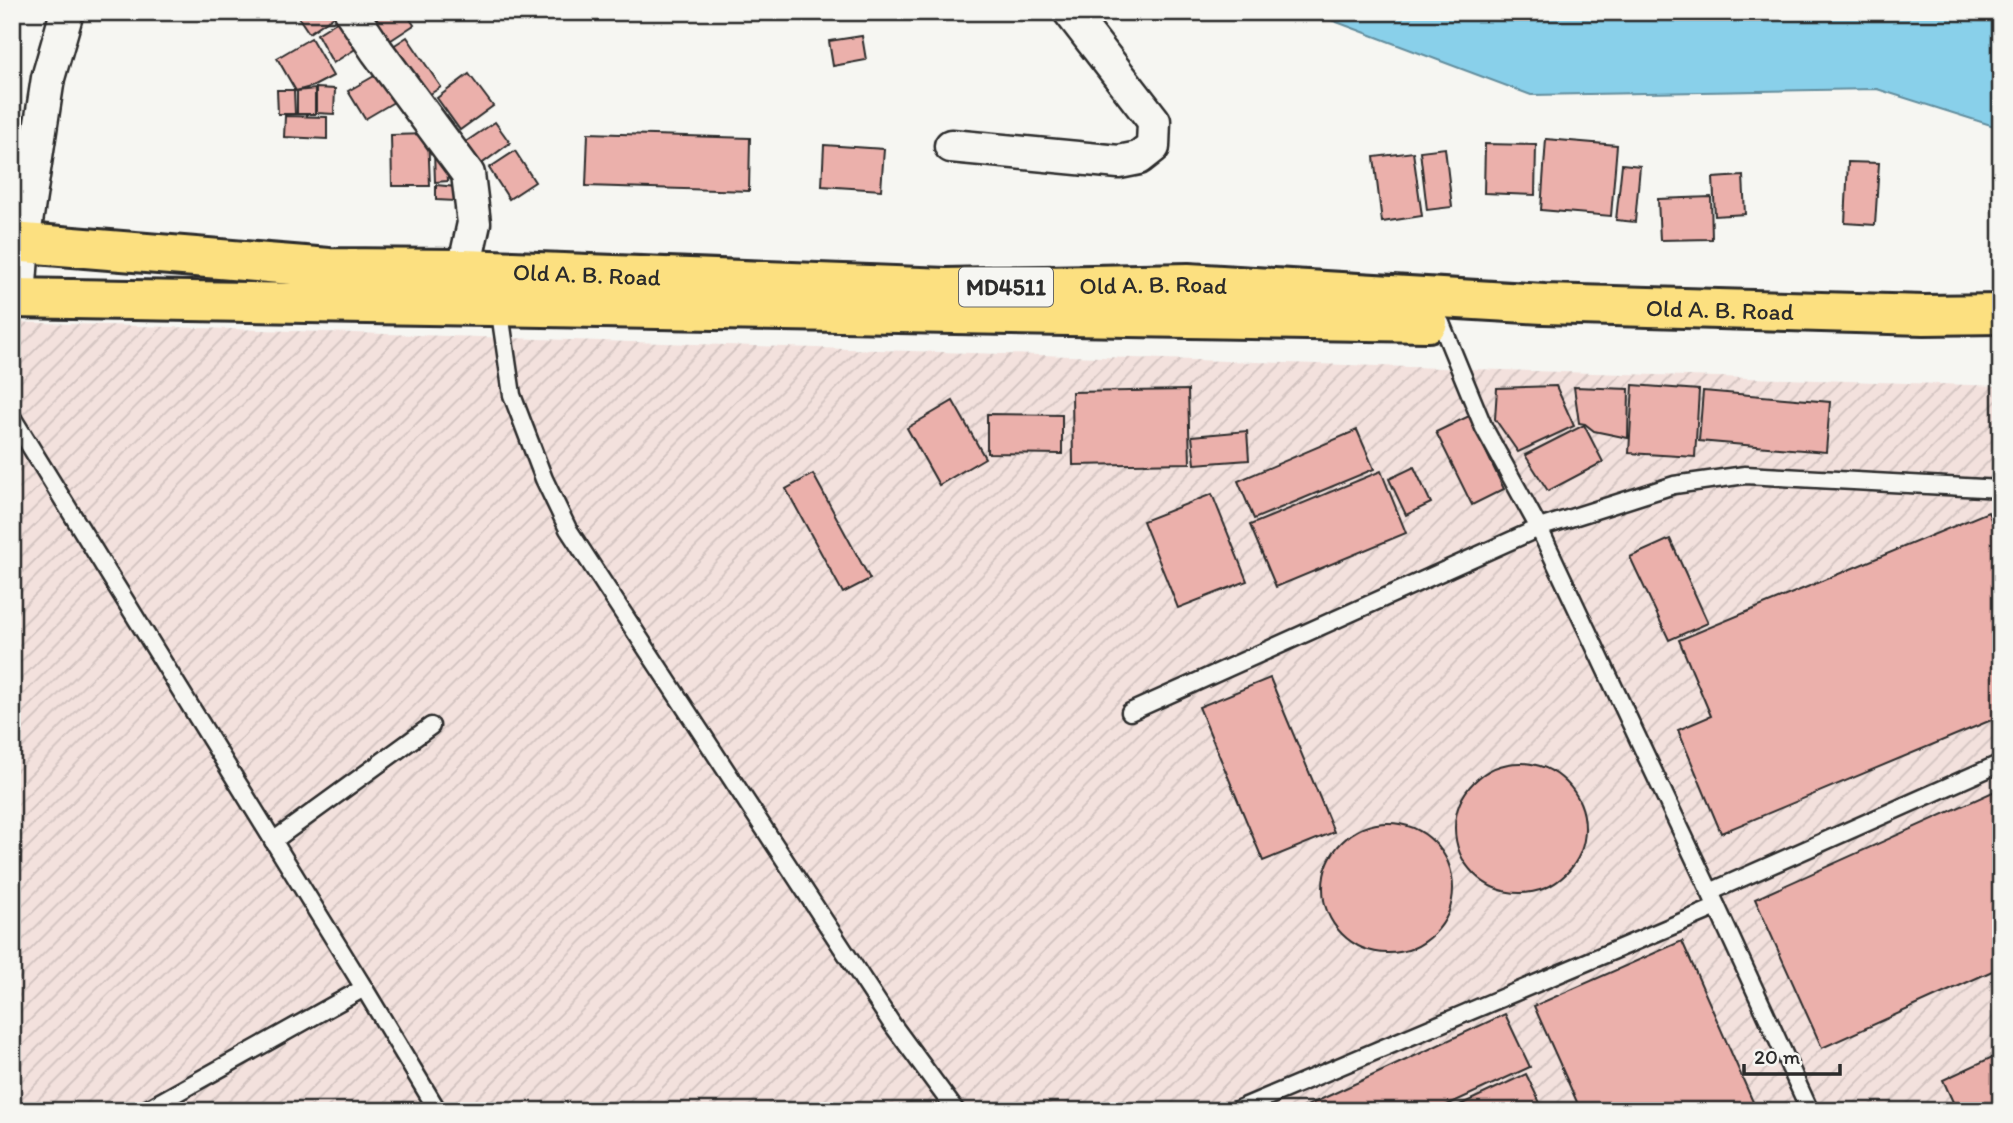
<svg xmlns="http://www.w3.org/2000/svg" width="2013" height="1123" font-family="Itim,sans-serif">
  <defs>
    <pattern id="industrial-furrows" width="10" height="10" patternUnits="userSpaceOnUse" patternTransform="scale(1.75)"><rect width="10" height="10" fill="#f3e1dd"/><path d="M-1 1l2-2M0 10L10 0M9 11l2-2" fill="none" stroke="#d0c1be"/></pattern>
  </defs>
  <rect width="100%" height="100%" fill="#f6f6f2"/>
  <filter id="ink" filterUnits="userSpaceOnUse"><feTurbulence type="fractalNoise" baseFrequency=".0143" numOctaves="2"/><feDisplacementMap in="SourceGraphic" scale="14" xChannelSelector="R" yChannelSelector="G"/><feConvolveMatrix kernelMatrix="1 2 1 2 8 2 1 2 1" color-interpolation-filters="sRGB"/></filter>
  <g filter="url(#ink)">
    <!-- industrial -->
    <polygon fill="url(#industrial-furrows)" points="12,322 2001,386 2001,1111 12,1111"/>
    <!-- water -->
    <polygon fill="#89d0ea" stroke="#638e9e" stroke-width="2" points="1310,12 2001,12 2001,126 1997,127 1877,89 1531,95"/>
    <!-- building -->
    <g fill="#ebb0ab" stroke="#2b2b2b" stroke-width="2">
      <polygon points="301,12 340,12 309,33 297,15"/>
      <polygon points="373,12 405,12 414,25 382,46 363,19"/>
      <polygon points="348,15 365,43 333,63 317,34"/>
      <polygon points="862,36 866,60 833,66 829,41"/>
      <polygon points="407,37 441,87 421,100 387,50"/>
      <polygon points="311,38 333,76 314,86 296,91 277,58"/>
      <polygon points="383,71 399,99 365,119 348,91"/>
      <polygon points="469,74 493,106 460,130 437,98"/>
      <polygon points="316,88 335,89 334,114 316,113"/>
      <polygon points="315,89 315,114 297,114 297,91"/>
      <polygon points="277,90 294,90 295,114 278,114"/>
      <polygon points="285,116 327,117 327,139 284,137"/>
      <polygon points="495,122 510,143 480,165 464,143"/>
      <polygon points="588,133 750,138 749,191 586,186"/>
      <polygon points="428,134 430,186 392,186 391,135"/>
      <polygon points="1546,139 1617,145 1611,216 1541,210"/>
      <polygon points="1485,144 1536,145 1535,195 1484,193"/>
      <polygon points="824,145 884,149 881,190 822,186"/>
      <polygon points="1445,148 1452,207 1427,210 1420,151"/>
      <polygon points="446,150 448,181 435,182 434,151"/>
      <polygon points="515,151 535,182 509,199 489,168"/>
      <polygon points="1413,152 1422,216 1382,222 1374,157"/>
      <polygon points="1848,162 1879,163 1875,225 1845,223"/>
      <polygon points="1622,164 1640,166 1635,222 1616,220"/>
      <polygon points="1743,176 1745,214 1715,216 1713,178"/>
      <polygon points="436,185 456,187 456,201 436,200"/>
      <polygon points="1711,197 1712,239 1660,240 1658,199"/>
      <polygon points="1633,385 1699,390 1695,457 1629,453"/>
      <polygon points="1556,386 1574,426 1518,452 1495,419 1497,388"/>
      <polygon points="1574,387 1629,389 1628,438 1594,431 1585,424 1579,423"/>
      <polygon points="1188,390 1190,463 1073,465 1072,392"/>
      <polygon points="1703,391 1830,402 1826,452 1699,441"/>
      <polygon points="953,401 985,458 939,485 907,428"/>
      <polygon points="987,414 1062,415 1062,454 987,453"/>
      <polygon points="1469,416 1504,489 1472,505 1436,432"/>
      <polygon points="1584,425 1603,462 1548,491 1525,455"/>
      <polygon points="1357,430 1374,469 1254,519 1238,481"/>
      <polygon points="1247,431 1249,460 1195,464 1192,436"/>
      <polygon points="1414,467 1431,503 1406,515 1389,479"/>
      <polygon points="1381,471 1406,533 1276,587 1250,525"/>
      <polygon points="813,474 870,579 843,593 786,489"/>
      <polygon points="1212,494 1247,581 1178,608 1143,521"/>
      <polygon points="1988,512 2001,543 2001,716 1721,833 1678,730 1711,716 1679,640"/>
      <polygon points="1670,539 1708,623 1669,640 1630,557"/>
      <polygon points="1270,678 1334,832 1263,861 1199,707"/>
      <circle cx="1520" cy="828" r="65"/>
      <polygon points="1995,791 1996,793 2001,791 2001,967 1822,1048 1755,899"/>
      <circle cx="1388" cy="888" r="65"/>
      <polygon points="1682,941 1757,1111 1581,1111 1534,1006"/>
      <polygon points="1505,1014 1530,1067 1434,1111 1296,1111"/>
      <polygon points="2001,1053 2001,1111 1957,1111 1943,1080"/>
      <polygon points="1526,1074 1544,1111 1447,1111"/>
    </g>
    <g fill="none" stroke-linecap="round" stroke-linejoin="round">
      <!-- lane casing -->
      <g stroke="#2b2b2b" stroke-width="21">
        <g id="lane">
          <polyline points="499,306 512,395 544,479 568,529 892,1024 956,1111"/>
          <polyline points="1441,323 1484,428 1539,528 1710,892 1810,1111"/>
          <polyline points="12,417 364,988 144,1111"/>
          <polyline points="1130,712 1539,528 1674,485 1745,475 2001,489"/>
          <polyline points="273,841 431,726"/>
          <polyline points="1710,892 2001,763"/>
          <polyline points="364,988 438,1111"/>
          <polyline points="1234,1111 1717,907"/>
        </g>
      </g>
      <!-- street casing -->
      <g stroke="#2b2b2b" stroke-width="37">
        <g id="street">
          <polyline points="351,12 377,51 468,174 474,223 464,269"/>
          <polyline points="951,146 1119,162 1139,158 1153,147 1154,121 1070,12"/>
          <polyline points="19,298 23,242 48,78 67,12"/>
        </g>
      </g>
      <!-- primary casing -->
      <g stroke="#2b2b2b" stroke-width="44">
        <g id="primary">
          <path id="s1" d="M12 242 329 268 464 269 946 288 1188 283 1544 304 1924 315 2001 314"/>
          <polyline points="12,298 1428,322"/>
        </g>
      </g>
      <!-- lane -->
      <use href="#lane" stroke="#f6f6f2" stroke-width="16"/>
      <!-- street -->
      <use href="#street" stroke="#f6f6f2" stroke-width="32"/>
      <!-- primary -->
      <use href="#primary" stroke="#fce080" stroke-width="38"/>
    </g>
  </g>
  <g text-anchor="middle" dominant-baseline="central" stroke-width="6" stroke-linejoin="round" paint-order="stroke">
    <!-- shield labels -->
    <rect fill="#f6f6f2" stroke="#686867" stroke-width="2" x="959" y="267.5" width="94" height="39" rx="5"/>
    <g font-size="23" font-weight="bold" fill="#2b2b2b">
      <text x="1006" y="287">MD4511</text>
    </g>
    <!-- street labels -->
    <g font-size="24" fill="#2b2b2b" stroke="#f6f6f2">
      <text stroke="none"><textPath href="#s1" startOffset="576">Old A. B. Road</textPath></text>
      <text stroke="none"><textPath href="#s1" startOffset="1143">Old A. B. Road</textPath></text>
      <text stroke="none"><textPath href="#s1" startOffset="1710">Old A. B. Road</textPath></text>
    </g>
  </g>
  <!-- margin -->
  <rect width="2013" height="1123" fill="none" stroke="#f6f6f2" stroke-width="42"/>
  <rect x="21" y="21" width="1971" height="1081" fill="none" stroke="#2b2b2b" stroke-width="2.5" filter="url(#ink)"/>
  <!-- scale -->
  <path d="M1744 1064v10h96v-10" fill="none" stroke="#2b2b2b" stroke-width="3.5"/>
  <text x="1754" y="1064" font-size="21" fill="#2b2b2b" stroke="#f6f6f2" stroke-width="5" paint-order="stroke">20 m</text>
</svg>
